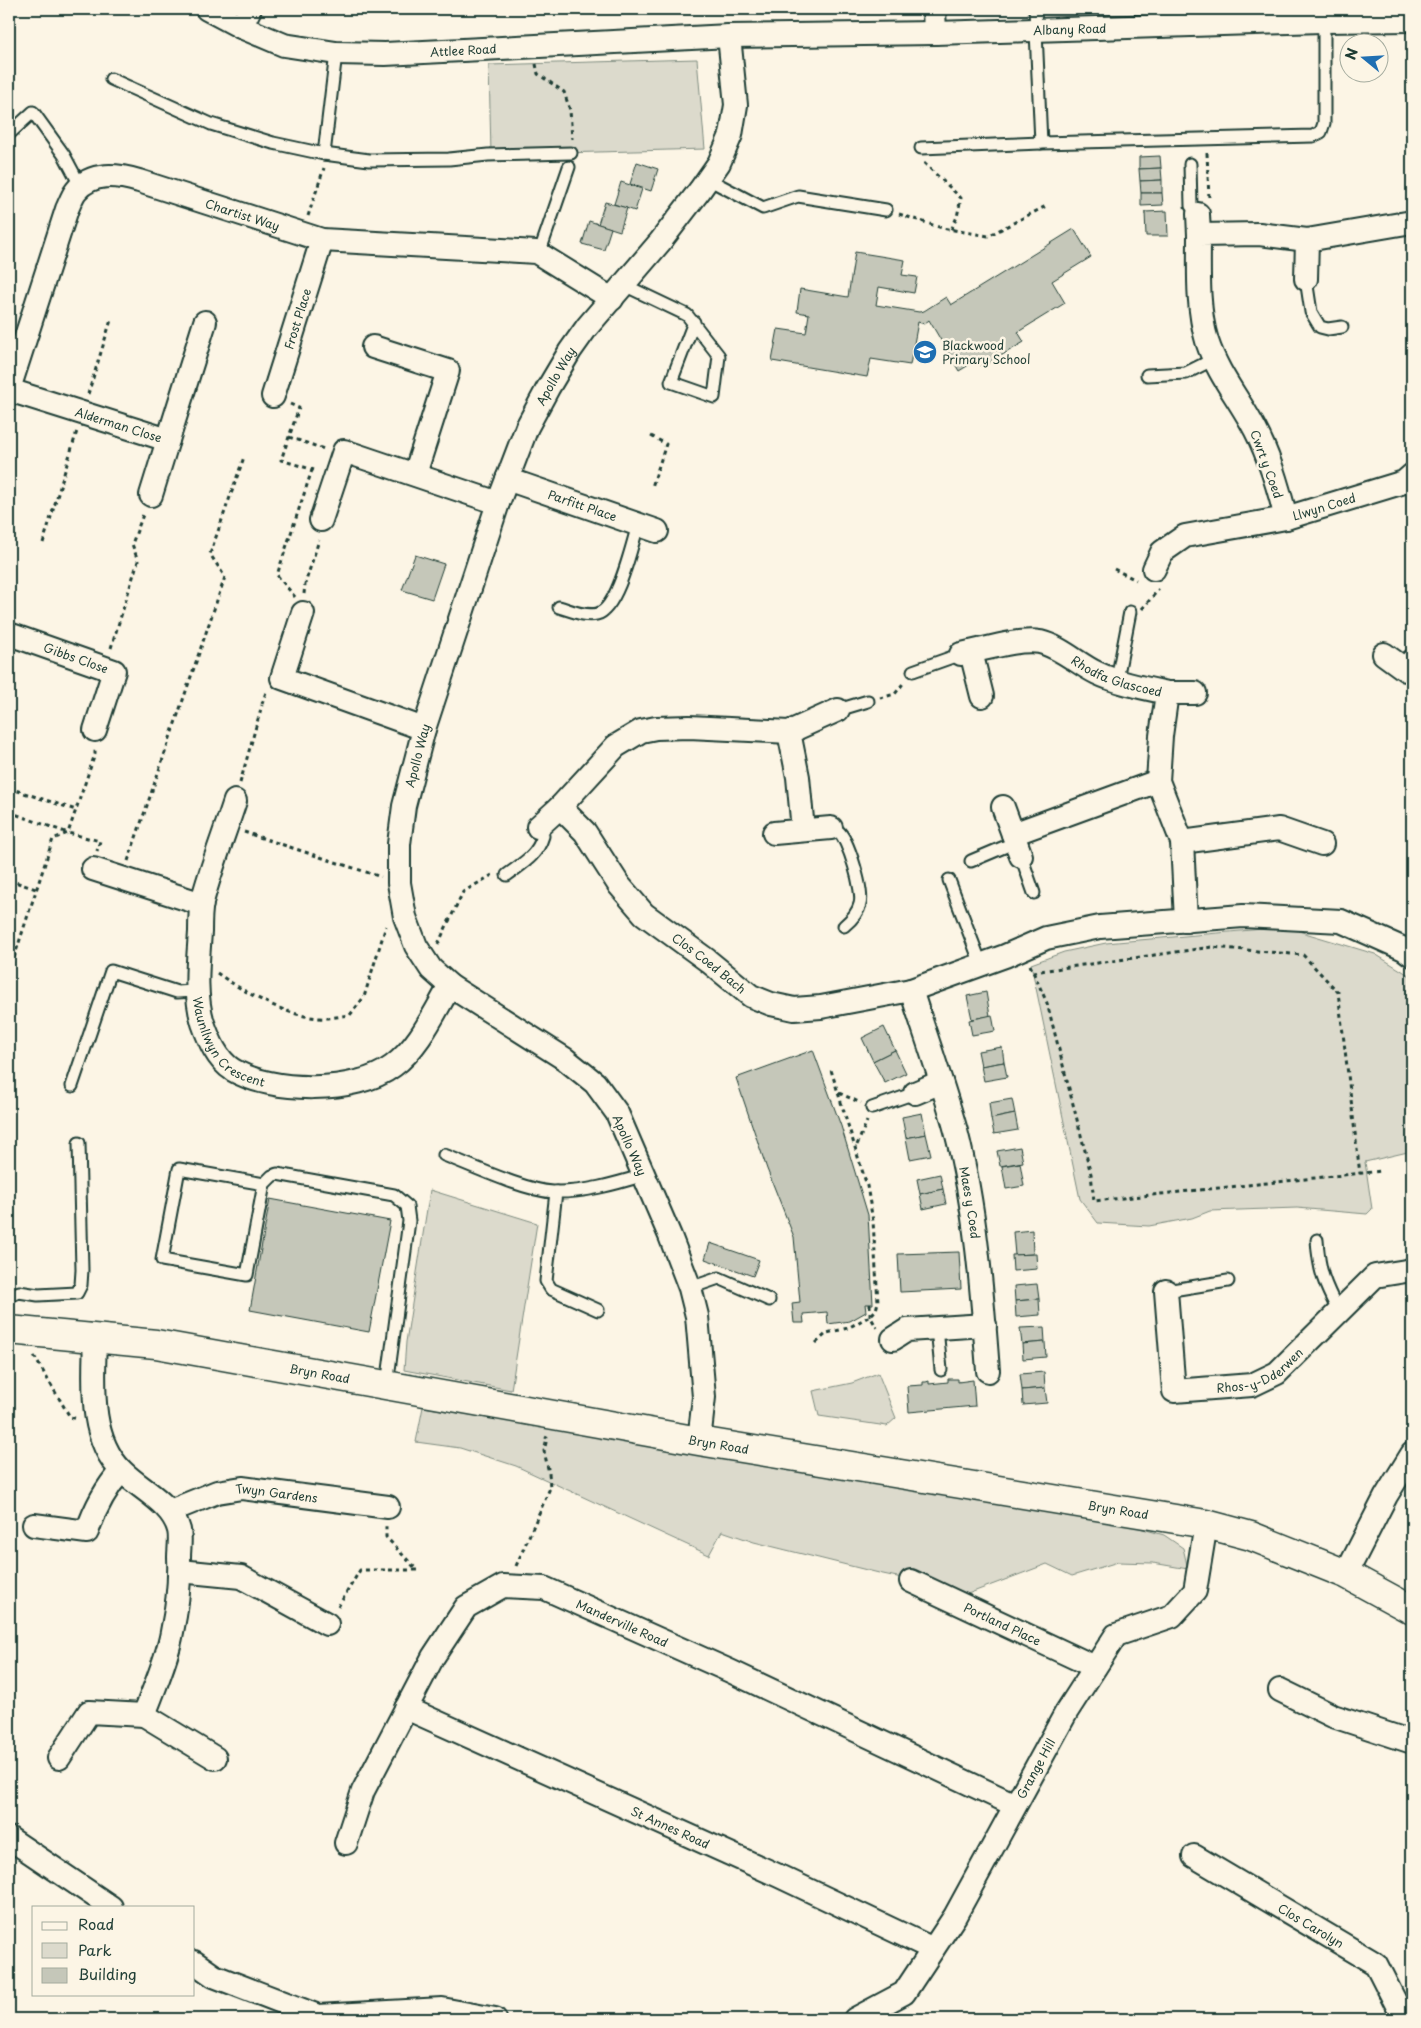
<svg xmlns="http://www.w3.org/2000/svg" width="1421" height="2028" font-family="'Playpen Sans',sans-serif">
  <rect width="100%" height="100%" fill="#fcf5e5"/>
  <filter id="ink" filterUnits="userSpaceOnUse"><feTurbulence type="fractalNoise" baseFrequency=".02" numOctaves="2"/><feDisplacementMap in="SourceGraphic" scale="10" xChannelSelector="R" yChannelSelector="G"/><feConvolveMatrix kernelMatrix="1 2 1 2 8 2 1 2 1" color-interpolation-filters="sRGB"/></filter>
  <g filter="url(#ink)">
    <!-- green -->
    <g fill="#dcdacc" stroke="#7e8c80">
      <polygon points="697,59 705,149 491,155 489,65"/>
      <polygon points="1285,927 1375,954 1412,977 1412,1151 1365,1162 1372,1209 1367,1214 1297,1208 1210,1211 1192,1218 1149,1226 1098,1223 1080,1199 1031,964 1064,952 1106,943"/>
      <polygon points="430,1190 537,1223 511,1390 404,1370 406,1342"/>
      <polygon points="878,1373 896,1418 887,1426 819,1416 813,1391 852,1383"/>
      <polygon points="423,1407 1129,1525 1164,1535 1183,1548 1188,1569 1153,1563 1118,1562 1072,1576 1047,1564 957,1598 926,1583 883,1574 754,1542 722,1531 709,1555 516,1466 460,1448 416,1442"/>
    </g>
    <!-- building -->
    <g fill="#c5c7b9" stroke="#1f3d34">
      <polygon points="1160,156 1161,168 1139,169 1139,157"/>
      <polygon points="637,162 658,169 651,191 630,184"/>
      <polygon points="1161,168 1162,180 1140,181 1139,169"/>
      <polygon points="1162,180 1162,193 1141,193 1140,181"/>
      <polygon points="621,182 642,189 635,211 614,204"/>
      <polygon points="1141,193 1162,193 1163,205 1141,206"/>
      <polygon points="605,202 627,208 620,231 598,224"/>
      <polygon points="1167,211 1168,236 1146,236 1145,212"/>
      <polygon points="589,221 611,228 604,250 582,244"/>
      <polygon points="1074,229 1091,257 1052,281 1065,303 1018,332 1024,342 982,367 977,360 959,371 929,320 924,324 918,322 910,365 871,359 867,377 772,361 778,329 806,333 809,314 797,312 800,289 848,297 855,252 905,260 902,275 917,277 914,293 879,287 876,305 919,312 924,311 946,297 951,305"/>
      <polygon points="415,555 444,564 432,599 402,590"/>
      <polygon points="986,992 990,1016 972,1019 967,996"/>
      <polygon points="992,1015 995,1031 972,1035 969,1020"/>
      <polygon points="884,1027 895,1050 873,1061 862,1038"/>
      <polygon points="1002,1047 1004,1062 981,1066 978,1051"/>
      <polygon points="813,1050 841,1126 868,1215 873,1304 865,1304 866,1312 850,1321 828,1324 827,1312 803,1314 804,1323 794,1323 792,1303 800,1302 794,1237 767,1169 736,1078"/>
      <polygon points="895,1050 906,1073 885,1083 873,1061"/>
      <polygon points="1004,1062 1007,1077 984,1081 981,1066"/>
      <polygon points="1012,1099 1015,1114 991,1119 989,1103"/>
      <polygon points="922,1113 926,1134 906,1138 902,1117"/>
      <polygon points="1015,1114 1018,1130 994,1134 991,1119"/>
      <polygon points="926,1134 931,1155 910,1159 906,1138"/>
      <polygon points="1020,1147 1023,1162 1000,1166 997,1151"/>
      <polygon points="1020,1163 1024,1186 1006,1189 1002,1166"/>
      <polygon points="940,1174 943,1189 920,1194 917,1179"/>
      <polygon points="943,1189 946,1204 923,1209 920,1194"/>
      <polygon points="270,1199 390,1221 369,1332 250,1310"/>
      <polygon points="1032,1230 1033,1254 1015,1255 1013,1232"/>
      <polygon points="710,1243 759,1260 753,1276 705,1259"/>
      <polygon points="959,1252 961,1289 900,1292 898,1254"/>
      <polygon points="1036,1254 1037,1269 1013,1271 1012,1255"/>
      <polygon points="1037,1284 1039,1299 1015,1301 1014,1286"/>
      <polygon points="1039,1299 1040,1315 1016,1317 1015,1301"/>
      <polygon points="1044,1327 1045,1342 1022,1344 1020,1328"/>
      <polygon points="1045,1342 1046,1357 1023,1359 1022,1344"/>
      <polygon points="1044,1372 1045,1388 1022,1390 1020,1374"/>
      <polygon points="948,1379 958,1379 958,1382 973,1380 975,1406 909,1412 907,1386 923,1385 923,1382 926,1382 929,1381 929,1384 948,1382"/>
      <polygon points="1045,1388 1047,1403 1023,1405 1022,1390"/>
    </g>
    <g fill="none" stroke-linecap="round" stroke-linejoin="round">
      <!-- service casing -->
      <g stroke="#1f3d34" stroke-width="15">
        <g id="service">
          <polyline points="1035,9 1041,143 1313,136 1321,132 1324,123 1324,34 1320,9"/>
          <polyline points="111,79 211,124 273,143 324,154 336,53"/>
          <polyline points="9,134 33,112 64,155 81,187"/>
          <polyline points="921,148 1041,143"/>
          <polyline points="324,154 369,160 449,159 488,155 571,153"/>
          <polyline points="1190,164 1191,206 1198,214"/>
          <polyline points="708,179 763,208 798,196 886,210"/>
          <polyline points="539,254 569,167"/>
          <polyline points="1306,279 1311,312 1320,327 1328,329 1342,327"/>
          <polyline points="624,285 687,315 719,356 714,397 671,382 694,322"/>
          <polyline points="1147,375 1186,373 1214,359"/>
          <path d="M559 607C570 610 584 617 597 614 618 609 632 544 638 525"/>
          <polyline points="913,671 961,654"/>
          <polyline points="1117,679 1130,612"/>
          <polyline points="838,710 868,701"/>
          <path d="M831 828C833 829 836 830 838 831 848 838 864 892 860 904 858 913 850 921 844 926"/>
          <polyline points="1021,856 1034,893"/>
          <polyline points="971,861 1016,842"/>
          <path d="M507 875C523 863 537 856 543 836L538 827"/>
          <polyline points="949,880 981,964"/>
          <polyline points="72,1086 111,971 177,992 195,991 197,989"/>
          <polyline points="872,1108 915,1093"/>
          <path d="M444 1155C473 1166 523 1190 553 1192 583 1193 615 1184 644 1175"/>
          <polyline points="264,1184 179,1169 162,1260 247,1275 264,1184 272,1176 277,1174 394,1195 407,1206 409,1221 387,1385"/>
          <polyline points="556,1192 546,1281 551,1289 598,1310"/>
          <path d="M1317 1240C1319 1271 1324 1284 1339 1312"/>
          <polyline points="690,1288 719,1278 769,1300"/>
          <polyline points="1166,1291 1228,1281"/>
          <polyline points="9,1296 19,1292 38,1295 77,1293 81,1285 82,1270 79,1143"/>
          <polyline points="937,1328 941,1370"/>
        </g>
      </g>
      <!-- minor casing -->
      <g stroke="#1f3d34" stroke-width="26">
        <g id="minor">
          <path id="s1" d="M207 9 241 27 284 45 336 53 385 54 729 36 935 33 1322 21 1412 20"/>
          <polyline points="934,9 935,33"/>
          <polyline points="241,27 250,9"/>
          <polyline points="1198,214 1199,235"/>
          <polyline points="1306,279 1307,240"/>
          <polyline points="373,347 448,371 415,474"/>
          <path id="s2" d="M9 389 67 209C70 203 72 196 76 191 92 171 118 175 139 181L322 240 536 252 612 299"/>
          <path id="s3" d="M9 390 168 440 205 322"/>
          <path id="s4" d="M273 396 322 240"/>
          <path id="s5" d="M507 479 657 531"/>
          <polyline points="151,495 168,440"/>
          <path d="M1286 518C1278 486 1268 451 1251 422 1236 395 1217 372 1207 341 1197 308 1199 270 1199 235L1259 234 1307 240 1412 222"/>
          <polyline points="321,520 344,451 498,503"/>
          <path id="s6" d="M1154 569 1162 552 1185 536 1286 518 1404 482 1412 475"/>
          <polyline points="303,613 282,678 424,729"/>
          <path id="s7" d="M9 634 114 671 95 730"/>
          <polyline points="971,652 982,696"/>
          <path id="s8" d="M961 654C983 650 1018 638 1040 642 1061 647 1078 664 1097 673 1118 683 1144 688 1167 693L1161 736 1158 781 1182 842 1186 921"/>
          <polyline points="1384,654 1406,670 1412,661"/>
          <polyline points="1167,693 1195,693"/>
          <polyline points="789,732 798,777 803,830"/>
          <path id="s9" d="M235 801C224 835 211 868 202 902 200 912 200 923 200 932 198 962 194 994 203 1023 209 1040 217 1060 233 1070 272 1093 356 1094 393 1066 419 1047 434 1013 450 986"/>
          <path id="s10" d="M560 807 585 832 619 885 644 914 707 960 751 996 771 1004 794 1009 821 1007 911 990 1005 956 1046 938 1100 927 1243 916 1341 921 1404 949 1412 955"/>
          <polyline points="1003,807 1021,856"/>
          <polyline points="538,827 560,807 616,746 641,731 656,728 689,727 789,732 838,710"/>
          <polyline points="774,833 831,828"/>
          <polyline points="1013,834 1158,781"/>
          <polyline points="1182,842 1279,829 1322,844"/>
          <polyline points="93,869 202,904"/>
          <path id="s11" d="M911 990C926 1037 943 1084 956 1131 976 1209 982 1291 988 1371"/>
          <polyline points="915,1093 941,1082"/>
          <path id="s12" d="M1166 1291 1174 1391 1252 1385 1277 1373 1375 1276 1412 1270"/>
          <polyline points="893,1339 907,1330 985,1325"/>
          <path id="s13" d="M699 1441 704 1397 697 1316 690 1288 670 1236 617 1113 595 1083 565 1059 450 986 431 969 416 946 405 917 399 883V844L404 806 424 729 498 503 527 427 548 388 570 351 587 327 660 242 700 190 719 163 731 135 736 105 729 36"/>
          <path id="s14" d="M170 1511 217 1492 242 1488 388 1507"/>
          <path d="M34 1525 87 1532C95 1508 105 1489 121 1471"/>
          <polyline points="180,1571 241,1577 327,1624"/>
          <polyline points="1346,1574 1386,1496 1412,1454"/>
          <path id="s15" d="M911 1581 1095 1667"/>
          <polyline points="1280,1690 1333,1716 1412,1742"/>
          <path id="s16" d="M406 1708 779 1876 933 1949"/>
          <polyline points="144,1715 215,1758"/>
          <path d="M59 1758 89 1712 144 1715C153 1691 168 1657 172 1632 177 1608 180 1581 179 1557 179 1549 181 1538 179 1530 172 1503 141 1490 122 1471 88 1438 94 1381 95 1337"/>
          <polyline points="9,1838 111,1907"/>
          <path id="s17" d="M346 1843 363 1791 433 1657 466 1607 503 1586 544 1588 730 1671 1015 1805"/>
          <path id="s18" d="M1194 1856 1376 1964 1403 2017"/>
          <polyline points="194,1962 214,1976 318,2016 442,2009 495,2019"/>
          <path id="s19" d="M855 2019 904 1993 955 1916 1067 1711 1116 1635 1172 1616 1195 1591 1206 1524"/>
        </g>
      </g>
      <!-- tertiary casing -->
      <g stroke="#1f3d34" stroke-width="31">
        <g id="tertiary">
          <path id="s20" d="M9 1330 156 1344 699 1441 1206 1524 1251 1536 1346 1574 1412 1610"/>
        </g>
      </g>
      <!-- path -->
      <g stroke="#1f3d34" stroke-width="3" stroke-dasharray="4 4" stroke-linecap="butt">
        <polyline points="536,64 538,74 564,92 570,110 572,139"/>
        <polyline points="1207,153 1209,199"/>
        <polyline points="924,163 961,198 957,217 951,230"/>
        <polyline points="899,214 942,228 988,236 1048,205"/>
        <polyline points="308,216 324,168"/>
        <polyline points="88,394 111,320"/>
        <polyline points="290,404 299,408 281,460 314,470"/>
        <polyline points="651,436 666,444 652,487"/>
        <polyline points="289,437 324,449"/>
        <polyline points="43,543 77,431"/>
        <polyline points="1114,569 1136,580"/>
        <polyline points="304,594 305,584 319,540"/>
        <polyline points="295,597 277,575 312,470"/>
        <polyline points="1142,609 1159,589"/>
        <polyline points="111,648 138,561 132,544 144,512"/>
        <polyline points="880,698 895,694 905,681"/>
        <polyline points="262,704 267,689"/>
        <polyline points="240,783 262,705"/>
        <polyline points="9,788 76,810"/>
        <polyline points="9,812 68,833 100,841 97,851"/>
        <polyline points="244,832 381,877"/>
        <polyline points="128,861 225,577 210,554 244,457"/>
        <polyline points="9,880 36,889"/>
        <polyline points="438,944 463,892 492,875"/>
        <polyline points="1030,965 1047,1003 1091,1174 1094,1201 1382,1171"/>
        <polyline points="1033,972 1212,947 1303,955 1338,992 1360,1174"/>
        <polyline points="9,973 53,839 68,833 95,754 95,748"/>
        <path d="M217 973C244 992 285 1016 319 1018 329 1019 340 1016 350 1015L364 997 386 926"/>
        <polyline points="839,1093 861,1103"/>
        <polyline points="857,1145 867,1121"/>
        <polyline points="870,1304 870,1316 877,1328"/>
        <polyline points="816,1343 827,1333 848,1328 870,1316 876,1310 878,1302 873,1221 867,1186 831,1070"/>
        <polyline points="34,1356 70,1417 78,1419"/>
        <polyline points="516,1566 550,1488 549,1473 544,1451 547,1438 545,1437"/>
        <polyline points="338,1607 360,1570 417,1570 386,1537 386,1526"/>
      </g>
      <!-- service -->
      <use href="#service" stroke="#fcf5e5" stroke-width="11"/>
      <!-- minor -->
      <use href="#minor" stroke="#fcf5e5" stroke-width="22"/>
      <!-- tertiary -->
      <use href="#tertiary" stroke="#fcf5e5" stroke-width="28"/>
    </g>
  </g>
  <!-- icons -->
  <defs>
    <g id="school-disc" transform="scale(1.25)"><circle r="9.5" fill="#1f6fb2" stroke="#fcf5e5"/><path d="M0-5L7-2L0 1L-7-2ZM-4 1L0 2.5L4 1V4Q0 6-4 4Z" fill="#fff"/></g>
  </defs>
  <g fill-rule="evenodd">
    <use href="#school-disc" x="925" y="352"/>
  </g>
  <g text-anchor="middle" dominant-baseline="central" stroke-width="5" stroke-linejoin="round" paint-order="stroke">
    <!-- street labels -->
    <g font-size="12" fill="#1f3d34" stroke="#fcf5e5">
      <text stroke="none"><textPath href="#s1" startOffset="872">Albany Road</textPath></text>
      <text stroke="none"><textPath href="#s1" startOffset="265">Attlee Road</textPath></text>
      <text stroke="none"><textPath href="#s2" startOffset="386">Chartist Way</textPath></text>
      <text stroke="none"><textPath href="#s4" startOffset="81">Frost Place</textPath></text>
      <text stroke="none"><textPath href="#s13" startOffset="1209">Apollo Way</textPath></text>
      <text stroke="none"><textPath href="#s3" startOffset="115">Alderman Close</textPath></text>
      <text transform="translate(1267 464) rotate(70)">Cwrt y Coed</text>
      <text stroke="none"><textPath href="#s5" startOffset="80">Parfitt Place</textPath></text>
      <text stroke="none"><textPath href="#s6" startOffset="189">Llwyn Coed</textPath></text>
      <text stroke="none"><textPath href="#s7" startOffset="71">Gibbs Close</textPath></text>
      <text stroke="none"><textPath href="#s8" startOffset="165">Rhodfa Glascoed</textPath></text>
      <text stroke="none"><textPath href="#s13" startOffset="804">Apollo Way</textPath></text>
      <text stroke="none"><textPath href="#s10" startOffset="218">Clos Coed Bach</textPath></text>
      <text stroke="none"><textPath href="#s9" startOffset="260">Waunllwyn Crescent</textPath></text>
      <text transform="translate(630 1145) rotate(66)">Apollo Way</text>
      <text stroke="none"><textPath href="#s11" startOffset="221">Maes y Coed</textPath></text>
      <text stroke="none"><textPath href="#s12" startOffset="191">Rhos-y-Dderwen</textPath></text>
      <text stroke="none"><textPath href="#s20" startOffset="314">Bryn Road</textPath></text>
      <text stroke="none"><textPath href="#s20" startOffset="719">Bryn Road</textPath></text>
      <text stroke="none"><textPath href="#s14" startOffset="111">Twyn Gardens</textPath></text>
      <text stroke="none"><textPath href="#s20" startOffset="1124">Bryn Road</textPath></text>
      <text stroke="none"><textPath href="#s17" startOffset="435">Manderville Road</textPath></text>
      <text stroke="none"><textPath href="#s15" startOffset="101">Portland Place</textPath></text>
      <text stroke="none"><textPath href="#s19" startOffset="316">Grange Hill</textPath></text>
      <text stroke="none"><textPath href="#s16" startOffset="290">St Annes Road</textPath></text>
      <text stroke="none"><textPath href="#s18" startOffset="136">Clos Carolyn</textPath></text>
    </g>
    <!-- poi labels -->
    <g font-size="12" fill="#1f3d34" stroke="#fcf5e5" text-anchor="start">
      <text x="942" y="345">Blackwood<tspan x="942" dy="14">Primary School</tspan></text>
    </g>
  </g>
  <!-- margin -->
  <rect width="1421" height="2028" fill="none" stroke="#fcf5e5" stroke-width="30"/>
  <rect x="15" y="15" width="1391" height="1998" fill="none" stroke="#1f3d34" stroke-width="2" filter="url(#ink)"/>
  <!-- legend -->
  <rect x="32" y="1906" width="162" height="90" fill="#fcf5e5" stroke="#a4ab9e"/>
  <rect x="42" y="1922" width="25" height="8" fill="#fcf5e5" stroke="#a4ab9e"/>
  <text x="78" y="1930" font-size="15" fill="#1f3d34">Road</text>
  <rect x="42" y="1943" width="25" height="15" fill="#dcdacc" stroke="#a4ab9e"/>
  <text x="78" y="1956" font-size="15" fill="#1f3d34">Park</text>
  <rect x="42" y="1968" width="25" height="15" fill="#c5c7b9" stroke="#a4ab9e"/>
  <text x="78" y="1980" font-size="15" fill="#1f3d34">Building</text>
  <!-- north arrow -->
  <g transform="translate(1364 58) rotate(288)"><circle r="24" fill="#fcf5e5" stroke="#a4ab9e"/>
  <path d="M0-4L9 19L0 12L-9 19Z" fill="#1f6fb2"/>
  <text y="-8" font-size="14" font-weight="bold" text-anchor="middle" fill="#1f3d34">N</text>
  </g>
</svg>
